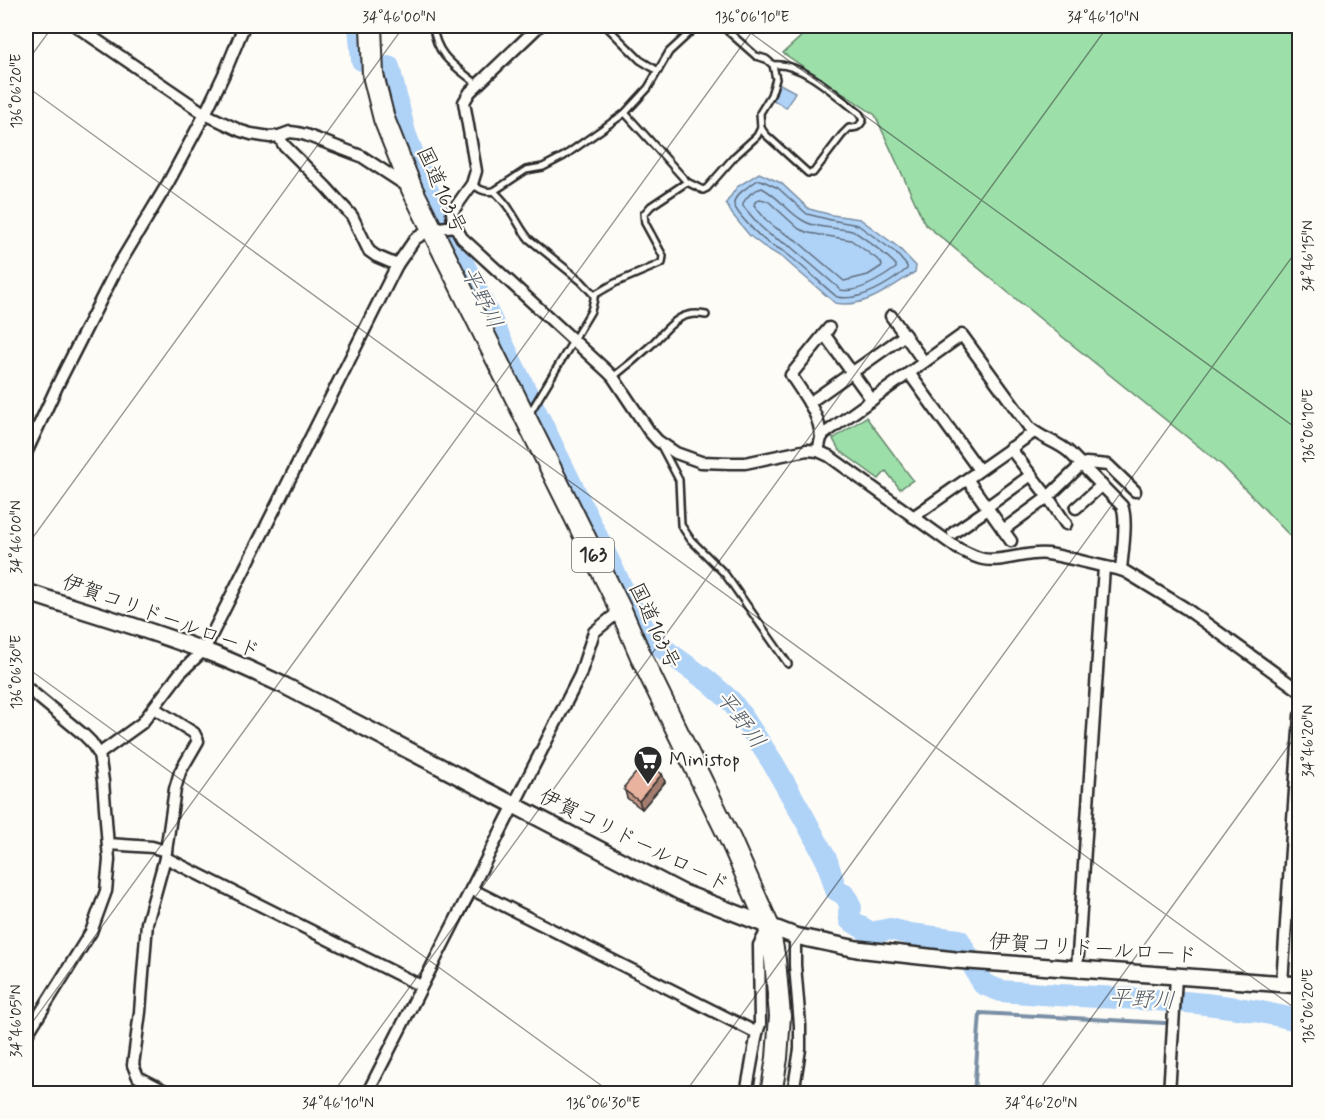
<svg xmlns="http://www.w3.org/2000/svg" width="1325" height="1119" font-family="Mynerve,'Klee One',sans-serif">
  <rect width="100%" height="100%" fill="#fdfcf7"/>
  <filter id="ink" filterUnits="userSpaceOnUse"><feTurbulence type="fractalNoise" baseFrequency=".0167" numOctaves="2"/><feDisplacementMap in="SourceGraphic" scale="12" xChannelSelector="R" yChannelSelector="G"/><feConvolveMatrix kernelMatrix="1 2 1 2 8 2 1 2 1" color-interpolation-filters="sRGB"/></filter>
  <g filter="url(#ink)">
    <!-- green -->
    <g fill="#9ddfa9" stroke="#64856a" stroke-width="1.5">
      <polygon points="813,26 1299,26 1299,543 1293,539 1223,466 1044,322 925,224 875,115 783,53"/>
      <polygon points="866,417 913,480 900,489 886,471 879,479 839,450 833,439"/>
    </g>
    <!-- water -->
    <g fill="#afd2f7" stroke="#7a8fa5" stroke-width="1.5">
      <polygon points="780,84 795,92 786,108 772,99"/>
      <path d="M759 173 781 183 809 209 832 215 860 219 898 247 916 266 915 272C891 287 865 309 835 303L783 258 763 246 750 236 732 214 726 203 737 187Z"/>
    </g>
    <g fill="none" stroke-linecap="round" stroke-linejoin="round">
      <!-- shore -->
      <g stroke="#606e7d" stroke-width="1.5">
        <path d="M758 180H761L778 188 807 214 831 220 858 225 895 252 907 266V269C890 283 861 302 837 297 820 283 804 267 787 254 781 249 773 246 767 242 760 237 732 210 734 202 736 193 751 185 758 180Z"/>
        <path d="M762 188C778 196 787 211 802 220 816 229 836 227 852 231 859 233 890 258 896 265V268C882 278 858 294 841 290L791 247 770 235 760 226 743 206V203C747 196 754 190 762 188Z"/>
        <polygon points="760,199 768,201 799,229 809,233 851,240 881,262 882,266 868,275 844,281 796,240 776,228 766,220 754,205 755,202"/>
      </g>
      <!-- stream -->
      <polyline stroke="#7a8fa5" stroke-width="4" points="974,1094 980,1013 1165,1023"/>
      <!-- river -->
      <g stroke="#afd2f7" stroke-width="22">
        <polyline points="359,26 362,60"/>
        <path d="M389 67 405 133 424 183 630 604 651 640 708 681 731 701 742 716 773 763 807 823 827 861 836 890C845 893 848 899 851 908L849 912 850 920 871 933 890 929 910 934 959 940 983 984 1001 991C1027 993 1053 995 1079 996 1153 1000 1228 1001 1300 1021"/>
      </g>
      <!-- lane casing -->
      <g stroke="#2b2b2b" stroke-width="10">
        <g id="lane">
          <path d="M433 26C436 56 455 66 477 84"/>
          <polyline points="606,26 640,60 658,71"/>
          <polyline points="625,113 687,182 703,190 707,188 735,156 757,136 761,128 760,113 771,95 776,79 773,65 766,59 756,56 722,26"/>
          <path d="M761 128 765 134 808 173H813L842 135 849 128C857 128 859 127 863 120L859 113C838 97 801 61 773 65"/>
          <path d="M472 184C479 189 485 193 494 191L526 170 543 167 564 156 625 113 648 88 669 52 697 26"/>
          <path d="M494 191C500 197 506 203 510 210 517 220 521 230 529 239L581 281 594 295"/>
          <path d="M613 377C626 367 638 357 650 346 668 329 678 309 706 315"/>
          <polyline points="528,416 591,311 594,299 594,295 615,283 662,263 663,256 645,223 644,214 651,206 687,182"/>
          <polyline points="661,446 679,480 681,525 691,540 725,574 788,664"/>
        </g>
      </g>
      <!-- street casing -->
      <g stroke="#2b2b2b" stroke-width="15">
        <g id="street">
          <polyline points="76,26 205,114 241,131 251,134 270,137 279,136 290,132 298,133 306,135 361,156 410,188"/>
          <polyline points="167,26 168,26"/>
          <path d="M539 26 470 92 464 102 476 171 472 184 452 212C452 222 457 229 462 238L607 371 613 377 649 431 658 441 676 453 701 462 730 463H745L807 450 818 451 829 456 957 548C965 552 974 557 983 559 1004 563 1026 551 1048 554 1073 558 1097 566 1121 570L1126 572 1185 608 1300 691"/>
          <polyline points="279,136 283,144 326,187 352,216 369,251 376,256 397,265"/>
          <polyline points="891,316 924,362"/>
          <polyline points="824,334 872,400"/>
          <polyline points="909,373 979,470"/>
          <polyline points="809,403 905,335"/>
          <path d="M821 438C820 414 803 394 791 375L829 328"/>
          <polyline points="1010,448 1048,497 1066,524"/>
          <path d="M818 451 821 438 824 434 962 335 1029 427C1040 438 1056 441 1069 452L1122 506C1128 520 1122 555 1121 570"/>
          <polyline points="26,453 59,382 117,268 168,183 205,114 225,72 244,26"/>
          <polyline points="967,479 1011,541"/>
          <polyline points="987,507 1031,475"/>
          <polyline points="1076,508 1102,485"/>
          <polyline points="913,517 1034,432"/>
          <polyline points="1003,530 1048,497 1082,464 1086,463 1108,465 1135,491"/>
          <polyline points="953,533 988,509"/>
          <polyline points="26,687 84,735 91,742 99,754 103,781 109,860 106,891 91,932 26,1036"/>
          <polyline points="154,708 194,733 198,741 180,772 175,789 165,858 147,923 140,1012 133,1065 138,1077 171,1094"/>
          <polyline points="99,754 142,723 180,673 204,650 397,265 415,239 431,229 455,226"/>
          <polyline points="108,844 152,847 166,851"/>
          <polyline points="165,858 170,860 421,986"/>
          <polyline points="471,889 757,1033 746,1094"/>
          <polyline points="1077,969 1104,567"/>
          <polyline points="1282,983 1300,716"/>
          <polyline points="757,1033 760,1024 759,945 767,930"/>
          <polyline points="367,1094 580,675 594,632 621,610"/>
          <polyline points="793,1094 800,1049 800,1025 795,965 795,936"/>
          <polyline points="1169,1094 1176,977"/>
        </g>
      </g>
      <!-- secondary casing -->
      <g stroke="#2b2b2b" stroke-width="20">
        <path id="secondary" d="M26 592C84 611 144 628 202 650 231 660 259 674 287 687L681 892 795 936 857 949 955 960 1300 985"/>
      </g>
      <!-- highway casing -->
      <g stroke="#2b2b2b" stroke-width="24">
        <polyline id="highway" points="371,26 373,75 384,119 412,189 621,610 643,661 731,841 769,927 775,960 780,1016 777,1058 771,1094"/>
      </g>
      <!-- lane -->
      <use href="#lane" stroke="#fdfcf7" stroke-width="5"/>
      <!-- street -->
      <use href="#street" stroke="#fdfcf7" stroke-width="10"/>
      <!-- secondary -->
      <use href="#secondary" stroke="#fdfcf7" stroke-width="15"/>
      <!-- highway -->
      <use href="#highway" stroke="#fdfcf7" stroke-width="20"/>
    </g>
    <!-- wall -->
    <polygon fill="#c89988" stroke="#2b2b2b" stroke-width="1.5" points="662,774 665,782 642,809 627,798 624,787"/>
    <!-- shaded-wall -->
    <polygon fill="#a37d6f" stroke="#2b2b2b" stroke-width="1.5" points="662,774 665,782 642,809 639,801"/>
    <!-- building -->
    <polygon fill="#e9b29e" stroke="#2b2b2b" stroke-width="1.5" points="646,761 662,774 639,801 624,790 625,788 624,787"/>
  </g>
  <!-- ticks -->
  <path fill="none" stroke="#2b2b2b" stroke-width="1.5" stroke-opacity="0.45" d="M741 26 1300 431M26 63 53 26M26 86 1300 1012M26 547 404 26M26 667 613 1094M26 1031 756 26M332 1094 1108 26M684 1094 1300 246M1036 1094 1300 730"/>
  <!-- icons -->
  <defs>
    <g id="supermarket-pin" transform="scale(1.5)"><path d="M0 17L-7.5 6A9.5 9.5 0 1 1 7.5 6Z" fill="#2b2b2b" stroke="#fdfcf7"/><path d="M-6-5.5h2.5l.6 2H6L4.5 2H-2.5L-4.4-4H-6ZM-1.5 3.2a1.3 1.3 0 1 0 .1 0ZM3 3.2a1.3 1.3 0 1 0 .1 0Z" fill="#fff"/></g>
  </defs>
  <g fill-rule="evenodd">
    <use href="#supermarket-pin" x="648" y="760"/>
  </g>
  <g text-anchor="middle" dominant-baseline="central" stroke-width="4.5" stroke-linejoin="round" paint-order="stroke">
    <!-- shield labels -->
    <rect fill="#fdfcf7" stroke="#6a6a68" stroke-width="1.5" x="572" y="538" width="42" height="34" rx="4.5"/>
    <g font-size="20" font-weight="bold" fill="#2b2b2b">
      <text x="593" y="555">163</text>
    </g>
    <!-- street labels -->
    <g font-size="21" fill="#2b2b2b" stroke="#fdfcf7">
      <text transform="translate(441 190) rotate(66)">国道163号</text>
      <text transform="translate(161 617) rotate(20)">伊賀コリドールロード</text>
      <text transform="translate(654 626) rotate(65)">国道163号</text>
      <text transform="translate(634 841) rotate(26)">伊賀コリドールロード</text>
      <text transform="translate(1093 949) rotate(4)">伊賀コリドールロード</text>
    </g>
    <!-- poi labels -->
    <g font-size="21" fill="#2b2b2b" stroke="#fdfcf7" text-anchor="start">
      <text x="669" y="760">Ministop</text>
    </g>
    <!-- water labels -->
    <g font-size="22" font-style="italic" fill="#535d68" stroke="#fdfcf7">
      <text transform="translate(481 298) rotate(64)">平野川</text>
      <text transform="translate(740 720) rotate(53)">平野川</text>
      <text transform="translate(1142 1000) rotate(3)">平野川</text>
    </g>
  </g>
  <!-- margin -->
  <rect width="1325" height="1119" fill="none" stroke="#fdfcf7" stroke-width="66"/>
  <rect x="33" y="33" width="1259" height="1053" fill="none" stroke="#2b2b2b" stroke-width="2"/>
  <g font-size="15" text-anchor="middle" fill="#2b2b2b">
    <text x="399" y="22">34°46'00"N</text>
    <text x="752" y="22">136°06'10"E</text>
    <text x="1103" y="22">34°46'10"N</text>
    <text transform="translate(16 91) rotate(-90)" y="5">136°06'20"E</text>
    <text transform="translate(1308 256) rotate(-90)" y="5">34°46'15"N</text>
    <text transform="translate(1308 426) rotate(-90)" y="5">136°06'10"E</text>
    <text transform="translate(16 537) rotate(-90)" y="5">34°46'00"N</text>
    <text transform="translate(16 672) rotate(-90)" y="5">136°06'30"E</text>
    <text transform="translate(1308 741) rotate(-90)" y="5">34°46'20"N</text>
    <text transform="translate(1308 1006) rotate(-90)" y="5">136°06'20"E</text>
    <text transform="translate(16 1021) rotate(-90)" y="5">34°46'05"N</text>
    <text x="338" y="1108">34°46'10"N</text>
    <text x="603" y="1108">136°06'30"E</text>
    <text x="1041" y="1108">34°46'20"N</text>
  </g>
</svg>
